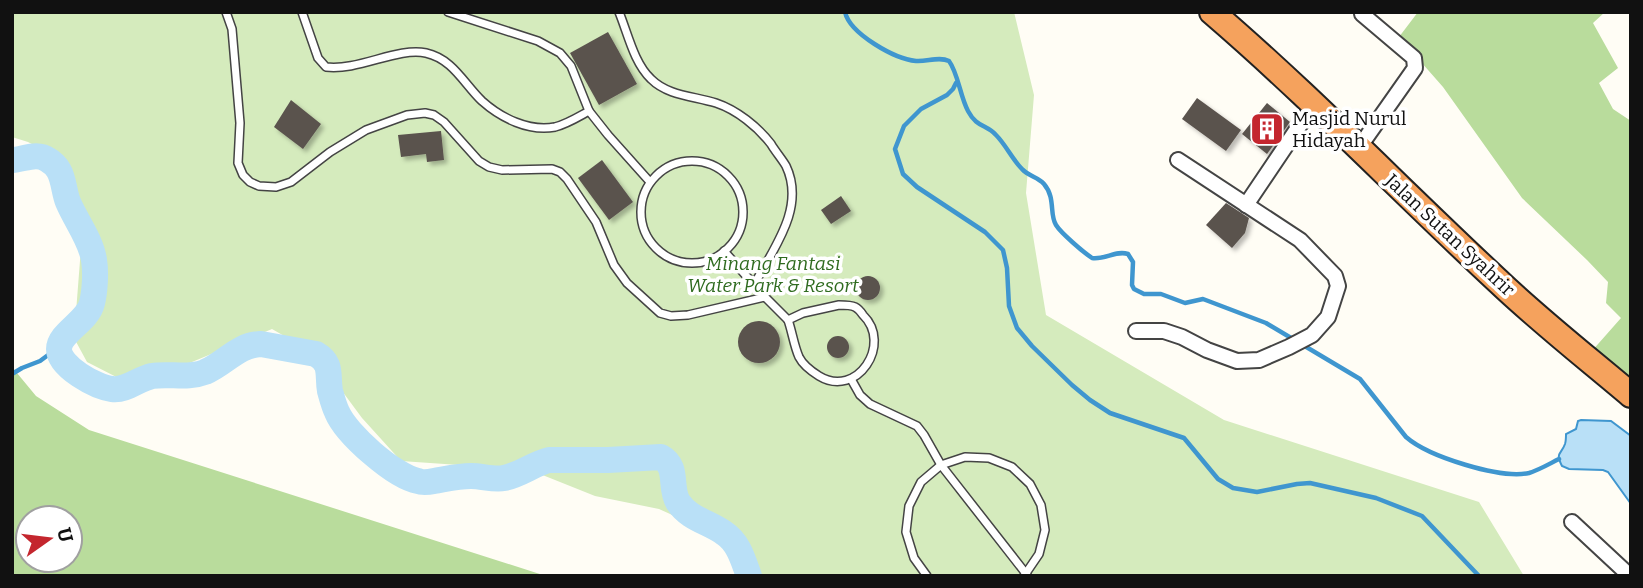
<svg xmlns="http://www.w3.org/2000/svg" width="1643" height="588" font-family="Bitter,serif">
  <defs>
    <filter id="shadow"><feDropShadow dx="3.5" dy="3.5" stdDeviation="2" flood-color="#0004"/></filter>
  </defs>
  <rect width="100%" height="100%" fill="#fffdf5"/>
  <!-- green -->
  <polygon fill="#d5ebbd" points="12,12 1014,12 1034,95 1026,193 1046,315 1224,420 1479,502 1524,576 758,576 732,542 659,509 595,496 530,470 401,461 362,418 314,353 272,329 134,386 87,362 74,338 83,222 68,163 28,142 12,137"/>
  <!-- forest -->
  <g fill="#b9dc9c" fill-rule="evenodd">
    <polygon points="1418,12 1605,12 1593,23 1618,68 1599,83 1613,109 1631,121 1631,386 1591,352 1621,318 1606,303 1608,282 1587,260 1522,198 1443,87 1399,37"/>
    <path d="M12 367 36 396 89 430 546 576H12ZM28 518H70V560H28Z"/>
  </g>
  <!-- water -->
  <path fill="#b9e0f7" stroke="#3f96cf" stroke-width="2" d="M1581 420 1611 421 1631 436V504L1608 472 1603 470 1569 469 1562 466C1555 452 1561 455 1565 444 1566 441 1566 437 1566 434L1576 429 1578 421Z"/>
  <g fill="none" stroke-linecap="round" stroke-linejoin="round">
    <!-- stream -->
    <g stroke="#3f96cf" stroke-width="4.5">
      <path d="M845 12C850 34 895 59 916 61 927 62 939 56 949 61 958 73 960 96 968 111 977 128 986 124 996 135 1006 145 1012 159 1022 169 1028 176 1038 177 1044 184 1056 198 1049 214 1056 225 1061 233 1083 252 1092 258 1105 260 1116 250 1128 254L1133 262 1132 285 1134 289 1144 294H1161L1185 303 1203 299 1266 323 1360 379 1406 437C1429 457 1500 479 1529 473 1539 470 1549 464 1559 459"/>
      <polyline points="956,83 953,89 947,95 921,109 904,126 895,149 903,174 917,187 985,232 1003,250 1007,268 1009,306 1017,328 1032,346 1072,385 1090,400 1110,413 1184,438 1218,479 1233,488 1257,492 1297,484 1310,483 1376,498 1422,516 1479,576"/>
      <polyline points="12,374 22,368 40,361 59,347"/>
    </g>
    <!-- river -->
    <path stroke="#b9e0f7" stroke-width="26" d="M12 160C25 159 37 152 48 160 52 162 57 167 59 171 64 180 64 192 68 202 76 221 91 240 94 260 96 272 95 291 92 303 88 321 59 333 59 349 59 367 96 387 112 389 126 391 138 379 152 376 170 373 187 379 205 372 226 363 237 345 261 344L316 354C333 364 327 375 330 391 332 398 334 406 337 412 346 434 395 477 418 481 423 483 429 482 434 481 446 479 459 476 471 476 482 476 494 480 504 478 520 475 533 464 549 460H608L661 457C679 467 669 487 678 502 689 519 709 522 724 533 739 543 743 560 749 576"/>
  </g>
  <!-- building -->
  <g fill="#5a524d" filter="url(#shadow)">
    <polygon points="608,32 637,84 599,105 570,53"/>
    <polygon points="1197,98 1241,130 1226,151 1182,119"/>
    <polygon points="291,100 321,124 303,149 274,127"/>
    <polygon points="1267,103 1290,122 1267,154 1242,134"/>
    <polygon points="441,131 444,160 427,162 426,154 401,157 398,135"/>
    <polygon points="602,160 633,202 609,220 578,178"/>
    <polygon points="841,196 851,211 831,224 821,210"/>
    <polygon points="1226,203 1249,218 1245,233 1232,248 1206,225"/>
    <circle cx="868" cy="288" r="12"/>
    <circle cx="759" cy="342" r="21"/>
    <circle cx="838" cy="347" r="11"/>
  </g>
  <g fill="none" stroke-linecap="round" stroke-linejoin="round">
    <!-- lane casing -->
    <g stroke="#444" stroke-width="10">
      <g id="lane">
        <polyline points="226,12 232,29 240,123 238,163 243,175 250,182 259,186 276,187 291,182 330,152 366,130 407,115 425,113 434,115 444,122 479,161 489,167 502,170 552,169 560,172 567,179 596,222 614,265 627,283 660,313 671,316 688,315 765,297"/>
        <path d="M302 12 318 58 326 67C359 71 397 47 426 53 453 59 464 84 482 101 501 118 529 132 555 127 567 124 578 117 589 111"/>
        <polyline points="448,12 538,41 560,53 571,66 589,111 608,135 650,182"/>
        <path d="M619 12C628 34 634 63 651 79 668 96 694 96 716 103 737 110 758 127 771 144 775 151 782 159 786 166 806 208 773 249 754 285"/>
        <circle cx="692" cy="212" r="51"/>
        <polyline points="724,251 765,297 788,320"/>
        <path d="M839 305C844 305 851 305 855 307 859 309 861 312 863 315 893 344 857 399 819 376 811 371 803 365 799 357 794 346 792 331 788 320L803 313Z"/>
        <polyline points="851,379 860,395 870,404 917,426 924,435 941,465 1027,575"/>
        <polyline points="927,576 914,558 906,532 909,506 921,482 941,465 965,457 989,458 1012,467 1030,484 1041,505 1045,530 1039,554 1024,576"/>
      </g>
    </g>
    <!-- street casing -->
    <g stroke="#444" stroke-width="18">
      <g id="street">
        <polyline points="1358,149 1415,68 1414,58 1362,14"/>
        <polyline points="1246,205 1314,104"/>
        <polyline points="1136,331 1164,331 1182,337 1207,350 1237,361 1259,360 1289,347 1312,335 1328,317 1338,286 1335,276 1300,240 1178,160"/>
        <polyline points="1572,522 1630,576"/>
      </g>
    </g>
    <!-- highway casing -->
    <g stroke="#222" stroke-width="28">
      <path id="highway" d="M1212 12C1311 97 1402 192 1498 281 1540 321 1586 357 1631 395"/>
    </g>
    <!-- lane -->
    <use href="#lane" stroke="#fff" stroke-width="7"/>
    <!-- street -->
    <use href="#street" stroke="#fff" stroke-width="14"/>
    <!-- highway -->
    <use href="#highway" stroke="#f5a25d" stroke-width="24"/>
  </g>
  <!-- icons -->
  <defs>
    <g id="building-square" transform="scale(1.75)"><rect x="-9" y="-9" width="18" height="18" rx="4" fill="#c4262e" stroke="#fff"/><path d="M-4-6H4V6H1V3H-1V6H-4ZM-2.5-4.3h1.7v1.8h-1.7ZM.8-4.3h1.7v1.8H.8ZM-2.5-1h1.7V.8h-1.7ZM.8-1h1.7V.8H.8Z" fill="#fff"/></g>
  </defs>
  <g fill-rule="evenodd">
    <use href="#building-square" x="1267" y="129"/>
  </g>
  <g text-anchor="middle" dominant-baseline="central" stroke-width="7" stroke-linejoin="round" paint-order="stroke">
    <!-- poi labels -->
    <g font-size="19" fill="#111" stroke="#fff" text-anchor="start">
      <text x="1292" y="118">Masjid Nurul<tspan x="1292" dy="22">Hidayah</tspan></text>
    </g>
    <!-- street labels -->
    <g font-size="19" fill="#111" stroke="#fff">
      <text transform="translate(1450 235) rotate(43)">Jalan Sutan Syahrir</text>
    </g>
    <!-- park labels -->
    <g font-size="19" font-style="italic" fill="#2f6b1f" stroke="#fff">
      <text x="773" y="263">Minang Fantasi<tspan x="773" dy="22">Water Park &amp; Resort</tspan></text>
    </g>
  </g>
  <!-- border -->
  <rect width="1643" height="588" fill="none" stroke="#111111" stroke-width="28"/>
  <!-- north arrow -->
  <g transform="translate(49 539) rotate(76)"><circle r="33" fill="#ffffff" stroke="#a0a0a0" stroke-width="2"/>
  <path d="M0-5L12 26L0 18L-12 26Z" fill="#c4262e"/>
  <text y="-10" font-size="19" font-weight="bold" text-anchor="middle" fill="#111111">U</text>
  </g>
</svg>
